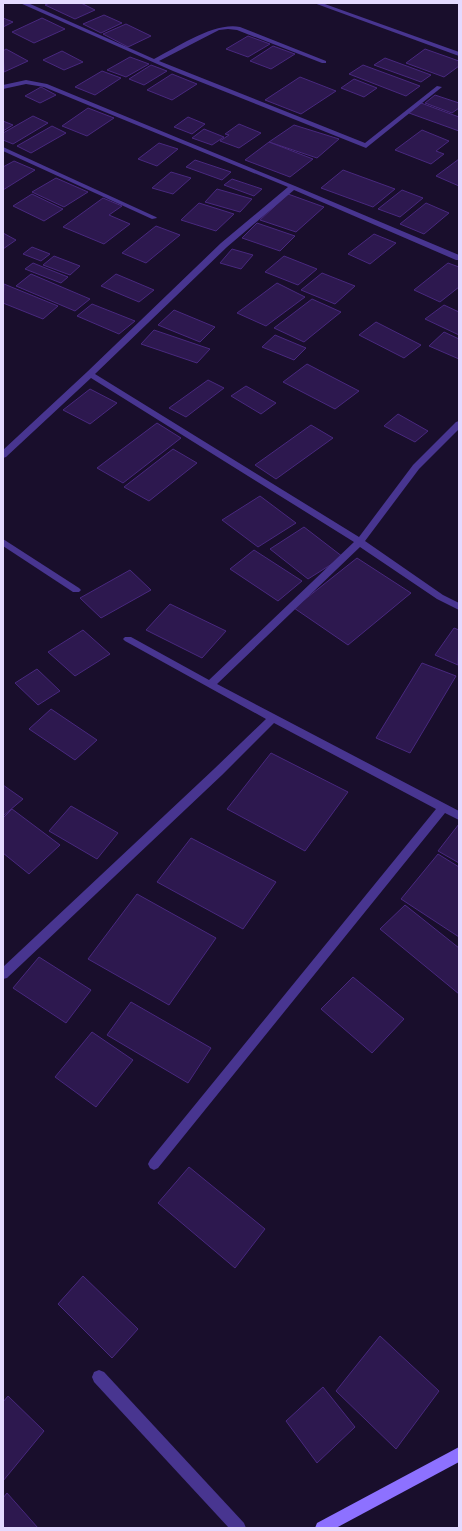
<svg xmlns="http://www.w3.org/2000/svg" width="462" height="1531" font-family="'Fira Sans Condensed',sans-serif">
  <rect width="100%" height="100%" fill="#190e2c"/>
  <!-- building -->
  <g fill="#2d184f" stroke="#48287e">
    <polygon points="50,3 81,3 95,10 75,19 45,5"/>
    <polygon points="104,15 122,23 101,33 83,24"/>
    <polygon points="3,18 13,22 3,27"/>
    <polygon points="42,18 65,29 34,43 12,32"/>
    <polygon points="126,24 151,36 128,47 103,34"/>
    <polygon points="248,36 270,44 248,57 226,49"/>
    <polygon points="273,46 295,54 271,69 250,61"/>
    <polygon points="6,49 28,61 4,72 3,51"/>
    <polygon points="425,49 459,61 459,66 444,77 406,63"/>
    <polygon points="62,51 83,62 64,70 43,60"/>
    <polygon points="130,57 149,64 126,77 107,70"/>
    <polygon points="385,58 431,75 421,82 374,65"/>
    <polygon points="151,65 167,71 144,85 129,79"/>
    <polygon points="363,65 420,86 406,96 349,74"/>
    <polygon points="102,71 121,78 95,95 75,87"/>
    <polygon points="172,74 197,84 172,100 147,90"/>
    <polygon points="300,77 336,91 301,114 265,100"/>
    <polygon points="354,79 377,88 364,97 341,88"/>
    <polygon points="41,87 56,95 40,103 25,96"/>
    <polygon points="435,95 459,103 459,108 452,113 425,103"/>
    <polygon points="421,103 459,117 459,131 409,113"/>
    <polygon points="88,108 114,118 87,136 62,126"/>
    <polygon points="33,116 48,123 13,144 3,140 3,133"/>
    <polygon points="188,117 205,124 192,134 174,127"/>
    <polygon points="3,121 13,125 3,131"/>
    <polygon points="239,124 261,133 239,148 220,141 229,135 225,134"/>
    <polygon points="294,125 339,139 317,158 269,142"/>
    <polygon points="52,126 66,133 31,153 17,146"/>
    <polygon points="204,129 224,137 212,145 192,138"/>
    <polygon points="422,130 449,141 436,151 444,154 431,164 395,150"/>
    <polygon points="269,142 313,159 290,177 245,160"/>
    <polygon points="159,143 178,149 157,166 138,159"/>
    <polygon points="459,159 459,186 436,176"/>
    <polygon points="195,160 231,172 222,180 186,167"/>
    <polygon points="14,161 35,170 3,190 3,167"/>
    <polygon points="343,170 395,189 373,207 321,188"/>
    <polygon points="171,172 191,178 173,194 152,188"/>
    <polygon points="56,178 88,192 64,207 32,192"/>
    <polygon points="232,179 262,189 254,196 224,185"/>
    <polygon points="217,189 252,199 240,212 205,202"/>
    <polygon points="402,190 423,198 400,217 378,209"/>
    <polygon points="32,194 63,209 44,221 13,206"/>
    <polygon points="288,194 324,207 296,232 260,220"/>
    <polygon points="103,198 122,206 109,215 130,224 104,244 63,227"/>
    <polygon points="199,203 234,214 216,231 181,220"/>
    <polygon points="426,203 449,213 424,234 400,224"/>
    <polygon points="257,223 295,236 280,251 242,238"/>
    <polygon points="156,226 180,235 146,263 122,253"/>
    <polygon points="3,233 16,240 3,249"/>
    <polygon points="374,234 396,243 370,264 348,254"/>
    <polygon points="32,247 50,254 41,261 23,254"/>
    <polygon points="232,249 253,255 241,269 220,263"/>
    <polygon points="54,256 80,266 70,275 43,265"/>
    <polygon points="284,256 317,269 298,285 265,272"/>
    <polygon points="33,263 68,277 61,283 25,269"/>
    <polygon points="448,263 459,267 459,287 440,302 414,290"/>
    <polygon points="322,273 355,286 335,304 301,290"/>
    <polygon points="31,274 90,299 75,311 16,286"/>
    <polygon points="116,274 154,290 139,302 101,286"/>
    <polygon points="277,283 305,297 266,326 237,313"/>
    <polygon points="4,284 58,306 43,319 3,303"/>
    <polygon points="312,299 341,312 304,342 274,328"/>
    <polygon points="92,304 135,321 119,334 77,316"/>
    <polygon points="444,305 459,312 459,335 425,319"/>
    <polygon points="174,310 215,327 200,342 158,325"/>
    <polygon points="376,322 421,345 404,358 359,335"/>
    <polygon points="154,330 210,349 197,363 141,344"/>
    <polygon points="444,332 459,339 459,359 429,346"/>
    <polygon points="275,335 306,348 294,360 262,347"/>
    <polygon points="307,364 359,391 335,409 283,382"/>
    <polygon points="208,380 224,388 186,417 169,408"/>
    <polygon points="246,386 276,403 261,414 231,396"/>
    <polygon points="90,389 117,403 90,424 63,410"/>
    <polygon points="398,414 428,431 415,442 384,426"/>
    <polygon points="157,423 181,438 123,483 97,468"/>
    <polygon points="311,425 333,438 276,479 255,465"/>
    <polygon points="173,449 197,463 149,501 124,487"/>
    <polygon points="260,496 296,523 258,547 222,520"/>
    <polygon points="304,527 343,557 308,579 270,549"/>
    <polygon points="254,550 302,581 278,601 230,569"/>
    <polygon points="357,558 411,593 348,645 294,608"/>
    <polygon points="130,570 151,590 101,618 80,598"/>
    <polygon points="170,604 226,631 202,658 146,630"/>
    <polygon points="454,628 459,630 458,665 435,655"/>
    <polygon points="83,630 110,654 75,676 48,652"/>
    <polygon points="422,663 456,676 410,753 376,738"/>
    <polygon points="37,669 60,691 38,705 15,683"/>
    <polygon points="51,709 97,740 75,760 29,729"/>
    <polygon points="271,753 348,792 305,851 227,809"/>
    <polygon points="3,785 23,799 3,816"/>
    <polygon points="71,806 118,833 97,859 49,831"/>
    <polygon points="12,809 60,845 29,874 3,853 3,818"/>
    <polygon points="459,824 459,863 438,851"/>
    <polygon points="191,838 276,882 243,929 157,882"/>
    <polygon points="438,854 459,867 459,937 401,899"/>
    <polygon points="137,894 216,938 169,1005 88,959"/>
    <polygon points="405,905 459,948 459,994 380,929"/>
    <polygon points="39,957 91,990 66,1023 13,988"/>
    <polygon points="353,977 404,1019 372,1053 321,1009"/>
    <polygon points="131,1002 211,1048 188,1083 107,1035"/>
    <polygon points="92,1032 133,1060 96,1107 55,1077"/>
    <polygon points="189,1167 265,1229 235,1268 158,1203"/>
    <polygon points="83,1276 138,1329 112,1358 58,1304"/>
    <polygon points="380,1336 439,1391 396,1449 336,1391"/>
    <polygon points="323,1387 355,1427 317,1463 286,1421"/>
    <polygon points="8,1396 44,1431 3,1481 3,1402"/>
    <polygon points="7,1493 38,1528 3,1528 3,1498"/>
  </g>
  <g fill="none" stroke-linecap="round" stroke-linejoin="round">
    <!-- street -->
    <g fill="#483590" fill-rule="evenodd">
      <path d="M20 3H28L154 59C178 47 214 22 240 27L326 61V63H322L237 30 228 29 219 30 159 61 365 143 437 86 442 87 366 148 173 71Z"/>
      <polygon points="314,3 322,3 459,52 459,56"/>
      <polygon points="26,80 47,84 295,186 459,255 459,260 456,260 294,190 227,247 95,374 359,537 413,465 456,422 459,421 459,429 419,469 365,541 443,595 459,603 459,610 437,599 360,547 217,684 459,811 459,820 445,813 158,1168 154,1170 150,1168 148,1164 150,1160 436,809 274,723 222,775 7,978 3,979 3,967 214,769 266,719 125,641 123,639 125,637 131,637 209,680 354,542 91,378 6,457 3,458 3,450 87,372 221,243 288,187 44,87 26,84 3,89 3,85"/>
      <polygon points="3,147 156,217 157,218 152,219 3,151"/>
      <polygon points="3,539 79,588 81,590 79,592 73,592 3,546"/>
      <polygon points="99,1370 104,1372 244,1523 246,1528 229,1528 94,1382 92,1377 94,1372"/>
    </g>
    <!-- secondary -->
    <polygon fill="#8d71ff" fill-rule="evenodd" points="459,1447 459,1462 336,1528 315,1528 317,1523"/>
  </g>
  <!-- border -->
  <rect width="462" height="1531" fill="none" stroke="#e4daff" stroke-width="8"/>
</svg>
